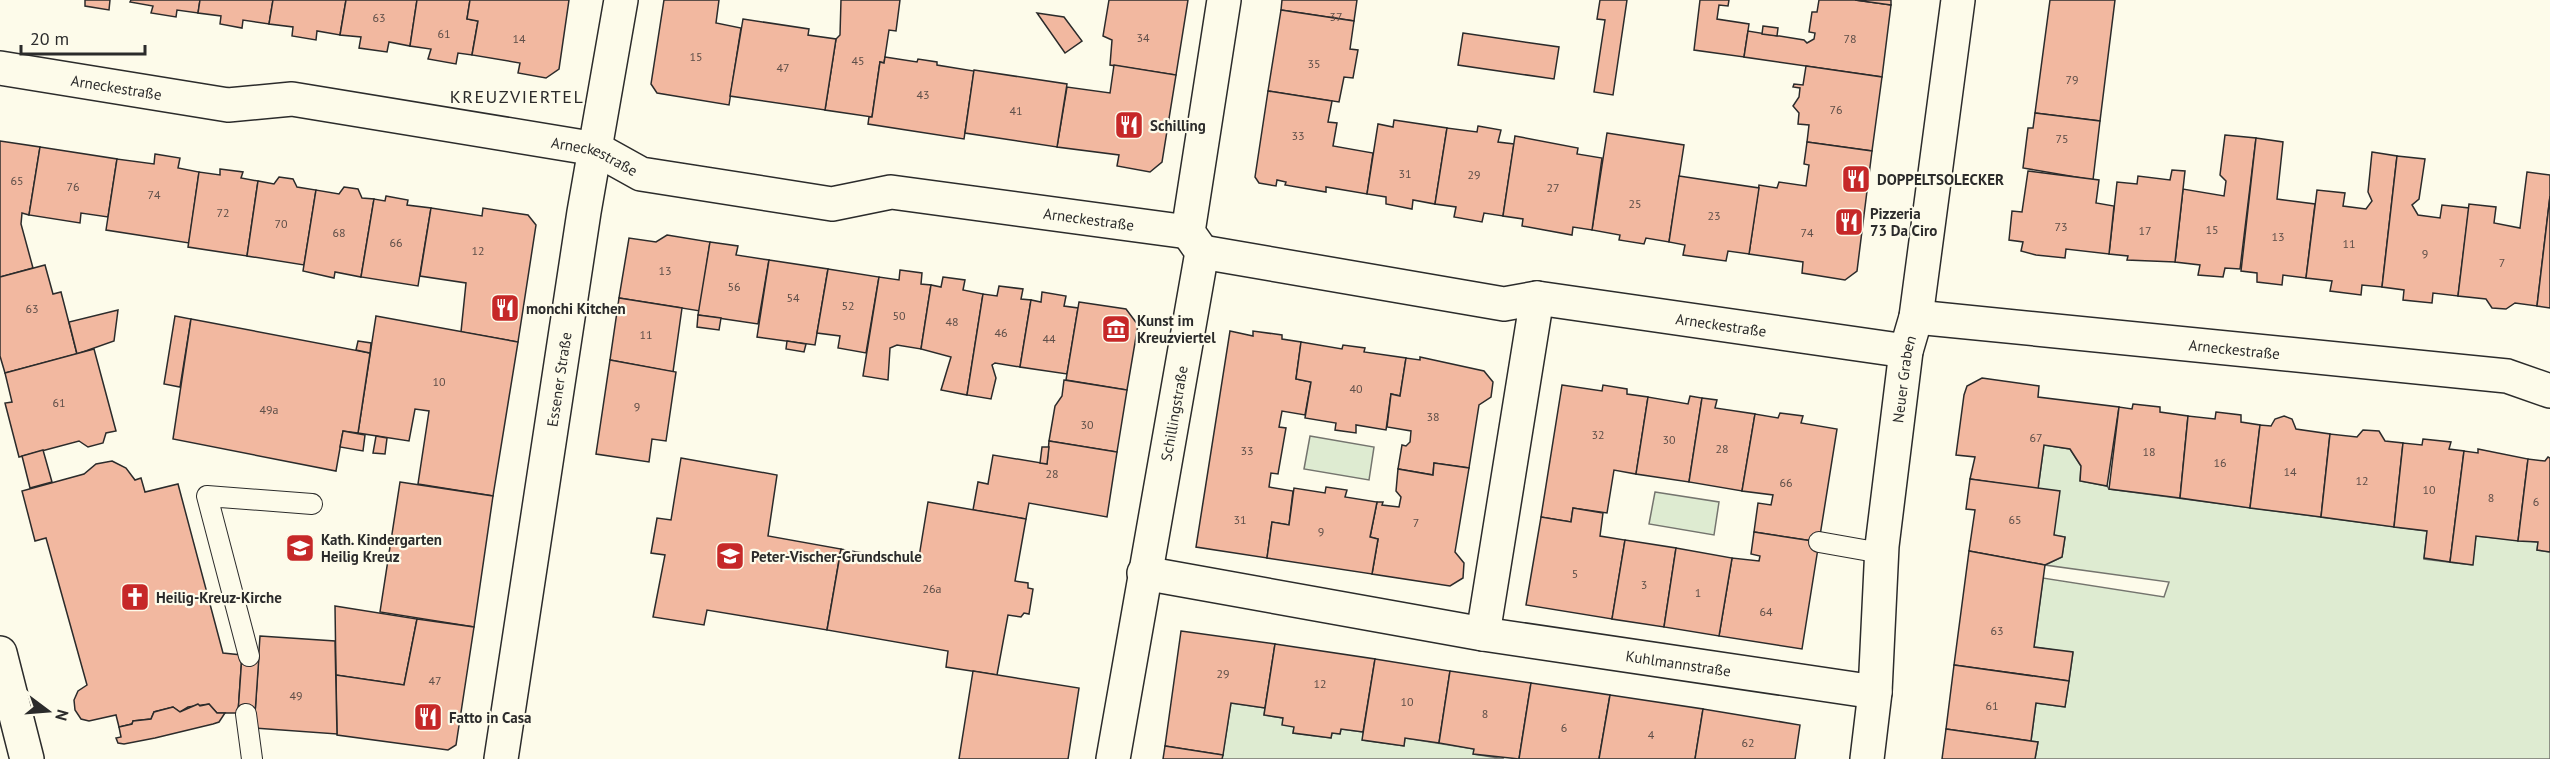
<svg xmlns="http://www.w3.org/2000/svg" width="2550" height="759" font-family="'PT Sans',sans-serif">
  <rect width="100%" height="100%" fill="#fdfbea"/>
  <!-- green -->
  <g fill="#deebd1" stroke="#74746e" stroke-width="1.5">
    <polygon points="1310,436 1374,447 1369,480 1304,469"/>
    <polygon points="2044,445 2070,449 2081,466 2080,481 2107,486 2109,489 2427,531 2424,559 2472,565 2476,536 2538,542 2537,550 2550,552 2550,759 2035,759 2038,742 2031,741 2036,703 2065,707 2073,653 2034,647 2043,578 2164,597 2169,582 2045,565 2062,557 2065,537 2054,535 2038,489"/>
    <polygon points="1655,492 1719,502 1714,535 1649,524"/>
    <polygon points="1231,703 1265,708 1264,715 1283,718 1294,727 1293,733 1331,738 1332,733 1340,734 1341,729 1363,732 1363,740 1404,746 1405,738 1474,749 1474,754 1504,759 1222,759"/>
  </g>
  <!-- building -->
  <g fill="#f2b8a0" stroke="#2b2b2b" stroke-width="1.5">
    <polygon points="85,0 110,0 109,10 85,6"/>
    <polygon points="131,0 200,0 198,13 177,10 176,17 151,13 153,6 130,2"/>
    <polygon points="200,0 273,0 269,24 243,20 242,28 220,24 221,16 198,13"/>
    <polygon points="273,0 346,0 340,35 317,31 316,40 292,36 293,27 269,24"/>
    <polygon points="346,0 417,0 410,46 389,42 387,52 359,48 361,37 340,35"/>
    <polygon points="417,0 470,0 467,19 478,21 472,55 458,53 456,64 428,59 431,49 410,46"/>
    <polygon points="470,0 569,0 559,69 546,78 518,73 520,63 472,55 478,21 467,19"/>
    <polygon points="664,0 719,0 716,23 741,28 729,105 657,93 651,84"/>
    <polygon points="841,0 900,0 896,31 889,30 884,63 880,62 872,117 825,110 836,39 840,35"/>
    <polygon points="1109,0 1188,0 1176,75 1110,65 1112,40 1103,36"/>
    <polygon points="1282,0 1357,0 1354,21 1281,10"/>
    <polygon points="1600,0 1627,0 1613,95 1594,92 1605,20 1597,19"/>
    <polygon points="1700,0 1729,0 1728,6 1719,5 1717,19 1749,24 1744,57 1694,50"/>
    <polygon points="1819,0 1855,0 1891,5 1882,77 1744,57 1748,31 1804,40 1807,43 1814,39 1815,33 1809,32 1812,12 1817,12"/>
    <polygon points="1855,0 1891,0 1891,5"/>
    <polygon points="2050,0 2115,0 2100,121 2035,113"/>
    <polygon points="1281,10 1354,21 1350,49 1358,50 1353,78 1344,77 1339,102 1268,91"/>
    <polygon points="1037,13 1064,17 1082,41 1065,53"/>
    <polygon points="743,19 809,29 808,35 836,39 825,110 730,96"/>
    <polygon points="1763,26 1778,28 1777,36 1762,34"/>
    <polygon points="1463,33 1559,47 1554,79 1458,65"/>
    <polygon points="885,57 917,62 918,59 937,62 937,65 974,71 964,139 868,124 869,117 872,117 880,62 884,63"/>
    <polygon points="1114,65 1176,75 1162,162 1150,172 1117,166 1119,155 1057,147 1067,87 1110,93"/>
    <polygon points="1806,66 1882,77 1872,151 1807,142 1809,125 1798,124 1799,113 1793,106 1799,97 1800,88 1793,87 1794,84 1803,85"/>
    <polygon points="974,70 1067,84 1057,147 965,133"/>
    <polygon points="1268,91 1332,101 1328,122 1337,123 1333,146 1373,153 1367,194 1326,187 1326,192 1285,185 1286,182 1277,180 1276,186 1259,183 1255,177"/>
    <polygon points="2035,113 2100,121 2093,180 2023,168 2028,128 2033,128"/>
    <polygon points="1394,120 1447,128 1435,204 1413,200 1412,209 1386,204 1386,197 1367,194 1378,124 1393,127"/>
    <polygon points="1478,126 1501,130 1498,142 1514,144 1503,216 1484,213 1482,222 1454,217 1456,207 1435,204 1447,128 1477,132"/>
    <polygon points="1607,133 1684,145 1669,242 1646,238 1644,244 1619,240 1620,235 1592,230"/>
    <polygon points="2225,135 2256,138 2240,269 2225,268 2223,277 2198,275 2200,265 2175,262 2183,189 2224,196 2226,181 2220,175"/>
    <polygon points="1515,136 1578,148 1577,154 1602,158 1592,230 1573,227 1572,235 1522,226 1523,219 1503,216"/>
    <polygon points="2256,138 2283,142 2277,199 2315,204 2306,278 2283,275 2282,285 2257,282 2257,273 2241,271"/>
    <polygon points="0,141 40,147 29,215 22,213 21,224 33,268 0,277"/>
    <polygon points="1807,142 1872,151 1857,271 1845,280 1802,273 1803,262 1749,254 1759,185 1777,188 1779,182 1806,186 1809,165 1804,164"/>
    <polygon points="40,147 117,159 108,217 81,213 80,223 29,215"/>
    <polygon points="2372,152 2397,156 2382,287 2362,285 2361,295 2330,291 2332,281 2306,278 2317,190 2345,193 2343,206 2366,209 2372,201 2368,192"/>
    <polygon points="155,154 180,158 178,168 199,172 189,243 106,230 117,159 154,164"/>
    <polygon points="2397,156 2425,159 2419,199 2412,205 2418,215 2440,218 2442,205 2469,208 2458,296 2433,293 2432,303 2403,300 2404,290 2382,287"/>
    <polygon points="220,169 243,172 241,178 258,181 247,256 188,247 199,172 220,175"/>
    <polygon points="2172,170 2185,171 2175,262 2127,260 2128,256 2109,254 2117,182 2137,184 2138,176 2170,180"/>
    <polygon points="2028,171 2099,180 2096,203 2114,206 2109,254 2066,249 2065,258 2036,255 2021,251 2023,242 2009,240 2012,211 2022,212"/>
    <polygon points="2527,172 2550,175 2550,196 2537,306 2515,303 2506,309 2492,308 2486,299 2458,296 2469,204 2496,207 2494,223 2520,228"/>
    <polygon points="1679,176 1759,188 1749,254 1728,251 1726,261 1683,255 1685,245 1669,242"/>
    <polygon points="279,177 293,179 297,187 316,190 304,265 247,256 258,181 274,184"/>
    <polygon points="344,187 358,189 362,198 374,199 361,277 335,272 334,278 303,271 316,190 339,194"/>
    <polygon points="386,196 408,200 407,205 431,208 418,286 361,277 374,199 385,201"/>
    <polygon points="2550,196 2550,308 2537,306"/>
    <polygon points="431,208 482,216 483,208 528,215 536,225 518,342 461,332 466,283 420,276"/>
    <polygon points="667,235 710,242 700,311 619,298 629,238 656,242"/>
    <polygon points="710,242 738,246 736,255 769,260 758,324 698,315"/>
    <polygon points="769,260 828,269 815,345 757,337"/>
    <polygon points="45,265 53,294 61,292 77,354 5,373 0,356 0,277"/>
    <polygon points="828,269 879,277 866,353 838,348 840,336 817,333"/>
    <polygon points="900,270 922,273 921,284 931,285 921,349 897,345 890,348 888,380 863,376 879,277 899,280"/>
    <polygon points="943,277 965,280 963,290 983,294 967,395 941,390 951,357 921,349 931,285 941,287"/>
    <polygon points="999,286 1023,289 1021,299 1031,300 1020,367 995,363 992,365 996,378 991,399 967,395 983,294 997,296"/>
    <polygon points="1042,292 1066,296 1064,306 1078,308 1067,374 1020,367 1031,300 1041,302"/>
    <polygon points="619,298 682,308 673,372 610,360"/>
    <polygon points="1079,302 1126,309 1138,325 1127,390 1066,380"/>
    <polygon points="118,310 114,341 77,354 69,322"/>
    <polygon points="698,315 721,318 719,330 697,327"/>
    <polygon points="175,316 191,319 180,387 164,384"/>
    <polygon points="376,316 518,342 493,496 418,484 429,411 415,409 409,441 358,433"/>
    <polygon points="191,319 370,353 358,433 343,431 336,471 173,439"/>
    <polygon points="1230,331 1253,336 1253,331 1282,335 1282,339 1301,342 1296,379 1311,382 1305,415 1282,411 1279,427 1286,428 1278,474 1271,473 1269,487 1293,491 1289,525 1272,522 1267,558 1196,547"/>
    <polygon points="358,341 371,343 370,353 356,350"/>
    <polygon points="787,341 806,344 804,352 786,349"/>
    <polygon points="1301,342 1342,349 1343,345 1365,348 1364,352 1406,358 1400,396 1391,394 1386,430 1356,425 1356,433 1335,430 1336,423 1305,418 1311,382 1296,379"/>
    <polygon points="94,349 116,431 106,433 103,443 88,447 79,441 19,457 5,403 12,402 5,373"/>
    <polygon points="1420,357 1484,371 1493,382 1491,397 1479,405 1469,468 1434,463 1433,475 1398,469 1402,445 1406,446 1410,442 1411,431 1387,427 1391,394 1400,396 1406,358 1420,360"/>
    <polygon points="610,360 676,372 666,441 652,439 649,462 596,454"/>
    <polygon points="1982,378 2039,386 2038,397 2119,407 2107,486 2080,481 2081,466 2070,449 2044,445 2038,489 1970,479 1975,457 1956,455 1964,395 1967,386"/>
    <polygon points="1064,380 1127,390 1117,452 1049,441 1055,406 1062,396"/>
    <polygon points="1562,385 1602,391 1603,385 1627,389 1627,394 1648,397 1636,474 1614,470 1607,513 1573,508 1571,522 1541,517"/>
    <polygon points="1690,396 1702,398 1689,482 1636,474 1648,397 1688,404"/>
    <polygon points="1702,398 1717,400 1715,408 1755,414 1742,491 1689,482"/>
    <polygon points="2133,404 2160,407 2160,412 2188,416 2180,498 2109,489 2119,407 2132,409"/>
    <polygon points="2216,412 2241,415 2241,422 2260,425 2250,508 2180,498 2188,416 2215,419"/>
    <polygon points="1780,413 1803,416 1801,423 1837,429 1819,542 1754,532 1758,503 1771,505 1773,495 1742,491 1755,414 1778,418"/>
    <polygon points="2284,416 2292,419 2296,429 2330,434 2321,517 2250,508 2260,425 2271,426 2275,419"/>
    <polygon points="2363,430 2379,431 2385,441 2403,443 2394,527 2321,517 2330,434 2357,437"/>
    <polygon points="343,431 365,435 363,451 340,447"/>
    <polygon points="376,436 387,438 385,454 373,453"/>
    <polygon points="2423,439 2451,442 2449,449 2464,451 2450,562 2424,558 2427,531 2394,527 2403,443 2422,445"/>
    <polygon points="1049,441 1117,452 1107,517 1029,503 1026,519 973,510 978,482 988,484 993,455 1047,464"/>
    <polygon points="1042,447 1049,447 1047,464 1040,463"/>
    <polygon points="2478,449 2528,459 2518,541 2476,536 2473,565 2450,562 2464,451 2478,453"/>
    <polygon points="43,450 52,482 30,488 22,456"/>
    <polygon points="2548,457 2550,458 2550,552 2537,550 2538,542 2518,541 2528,459 2545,461"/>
    <polygon points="681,458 777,475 768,536 841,549 827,630 707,610 704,625 653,617 665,555 651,553 657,518 671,520"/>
    <polygon points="112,461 126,468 135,480 141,478 145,492 178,484 223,653 242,655 238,713 217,713 209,704 188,707 180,712 173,707 154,712 151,719 133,721 132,724 119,727 116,715 89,721 81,719 75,710 74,700 78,691 87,685 46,538 35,541 22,491 84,474 96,464"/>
    <polygon points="1434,463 1469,468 1455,552 1464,563 1463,578 1450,586 1372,574 1378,539 1370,537 1377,502 1383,502 1382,505 1399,507 1401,497 1396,491 1398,469 1433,475"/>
    <polygon points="1970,479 2060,491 2054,535 2065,537 2062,557 2045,565 1969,551 1975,510 1966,509"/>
    <polygon points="400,482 493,496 474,627 380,612"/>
    <polygon points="1326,487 1347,490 1345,497 1377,502 1370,537 1378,539 1372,574 1267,558 1272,522 1289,525 1294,488 1325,493"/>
    <polygon points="928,502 1026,519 1015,581 1028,583 1028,588 1033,589 1029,614 1024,613 1021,617 1008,615 997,675 946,667 948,651 827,630 841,549 918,563"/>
    <polygon points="1573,508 1603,513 1600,536 1625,540 1612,619 1526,605 1541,517 1571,522"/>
    <polygon points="1754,532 1819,542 1802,649 1719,636 1732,558 1759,561 1760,556 1751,554"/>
    <polygon points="1625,540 1676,548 1664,627 1612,619"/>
    <polygon points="1676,548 1732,558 1719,636 1664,627"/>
    <polygon points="1969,551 2045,565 2034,647 2073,652 2069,681 1954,665"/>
    <polygon points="335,606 417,619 404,685 336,675"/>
    <polygon points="417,619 474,627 456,745 448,750 337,735 336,675 404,685"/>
    <polygon points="1181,631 1275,644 1265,708 1231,703 1223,755 1165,746"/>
    <polygon points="260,636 335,641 337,734 254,728"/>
    <polygon points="1275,644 1375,659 1363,732 1341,729 1340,734 1332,733 1331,738 1293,733 1294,727 1282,725 1283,718 1264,715"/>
    <polygon points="242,655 259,656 255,714 238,713"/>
    <polygon points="1375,659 1450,671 1439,743 1405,738 1404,746 1362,740"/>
    <polygon points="1954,665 2069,681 2065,707 2036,703 2031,741 1946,729"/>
    <polygon points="973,671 1079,688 1068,759 959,759"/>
    <polygon points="1450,671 1531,683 1519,759 1473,754 1474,749 1439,743"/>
    <polygon points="1531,683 1610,695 1599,759 1519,759"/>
    <polygon points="1610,695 1703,709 1695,759 1599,759"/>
    <polygon points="198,704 200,706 209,704 217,713 225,713 219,722 213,724 155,738 124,744 118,743 116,738 121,737 119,727 132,724 133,721 151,719 154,712 173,707 180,712"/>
    <polygon points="1703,709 1800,725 1795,759 1695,759"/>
    <polygon points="1946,729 2038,742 2035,759 1942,759"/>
    <polygon points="1165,746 1223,755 1222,759 1163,759"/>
  </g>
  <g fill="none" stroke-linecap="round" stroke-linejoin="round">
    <!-- lane casing -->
    <g stroke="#2b2b2b" stroke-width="22">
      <g id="lane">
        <polyline points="1819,542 1881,553"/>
        <polyline points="249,656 207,496 312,504"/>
        <polyline points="246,714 252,759"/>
      </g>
    </g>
    <!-- street casing -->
    <g stroke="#2b2b2b" stroke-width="36">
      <g id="street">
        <path id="s1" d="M0 68 228 105 292 99 596 149 641 174 832 204 891 192 1188 232"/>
        <path id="s2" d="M1202 252 1504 304 1537 298 1906 351"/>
        <path id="s3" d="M1916 317 2507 376 2550 391"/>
        <path id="s4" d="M1144 573 1483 634 1875 692"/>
        <polyline points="1483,634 1537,298"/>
        <polyline points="0,653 27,759"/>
        <path id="s5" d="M501 759 584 212 621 0"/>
        <path id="s6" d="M1113 759 1202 252 1188 232 1224 0"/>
        <path id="s7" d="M1867 759 1875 692 1882 546 1906 351 1916 317 1958 0"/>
      </g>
    </g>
    <!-- lane -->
    <use href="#lane" stroke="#fdfbea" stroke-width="20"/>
    <!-- street -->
    <use href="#street" stroke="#fdfbea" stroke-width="33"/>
  </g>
  <!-- icons -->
  <defs>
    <g id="restaurant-square" transform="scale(1.5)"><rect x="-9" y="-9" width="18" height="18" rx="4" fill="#c62828" stroke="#fdfbea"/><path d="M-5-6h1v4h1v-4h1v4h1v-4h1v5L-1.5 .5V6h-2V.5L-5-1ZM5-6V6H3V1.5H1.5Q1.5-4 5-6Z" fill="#fff"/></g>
    <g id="museum-square" transform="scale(1.5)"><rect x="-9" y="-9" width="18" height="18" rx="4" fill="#c62828" stroke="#fdfbea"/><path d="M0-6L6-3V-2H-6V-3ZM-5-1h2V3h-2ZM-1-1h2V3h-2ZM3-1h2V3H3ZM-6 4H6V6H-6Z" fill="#fff"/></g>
    <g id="school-square" transform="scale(1.5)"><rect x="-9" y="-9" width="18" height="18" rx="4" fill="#c62828" stroke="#fdfbea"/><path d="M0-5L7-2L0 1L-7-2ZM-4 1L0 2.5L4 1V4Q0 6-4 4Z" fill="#fff"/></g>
    <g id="church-square" transform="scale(1.5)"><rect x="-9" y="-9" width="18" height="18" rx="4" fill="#c62828" stroke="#fdfbea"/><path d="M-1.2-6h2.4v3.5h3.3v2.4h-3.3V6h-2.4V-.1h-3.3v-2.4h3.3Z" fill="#fff"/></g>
  </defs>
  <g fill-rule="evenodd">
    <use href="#restaurant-square" x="1129" y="125"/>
    <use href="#restaurant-square" x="1856" y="179"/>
    <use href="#restaurant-square" x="1849" y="222"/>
    <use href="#restaurant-square" x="505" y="308"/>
    <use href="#museum-square" x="1116" y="329"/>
    <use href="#school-square" x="300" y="548"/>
    <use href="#school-square" x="730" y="556"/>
    <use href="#church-square" x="135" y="597"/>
    <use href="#restaurant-square" x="428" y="717"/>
  </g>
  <g text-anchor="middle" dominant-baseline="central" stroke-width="4.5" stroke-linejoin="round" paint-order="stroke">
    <!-- number labels -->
    <g font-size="12" fill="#5d4e48">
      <text x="1336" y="16">37</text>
      <text x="379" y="17">63</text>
      <text x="444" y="33">61</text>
      <text x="1143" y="37">34</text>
      <text x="519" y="38">14</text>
      <text x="1850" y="38">78</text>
      <text x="696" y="56">15</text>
      <text x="858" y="60">45</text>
      <text x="1314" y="63">35</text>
      <text x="783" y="67">47</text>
      <text x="2072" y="79">79</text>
      <text x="923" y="94">43</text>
      <text x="1836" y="109">76</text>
      <text x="1016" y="110">41</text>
      <text x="1298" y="135">33</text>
      <text x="2062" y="138">75</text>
      <text x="1405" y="173">31</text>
      <text x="1474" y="174">29</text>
      <text x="17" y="180">65</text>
      <text x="73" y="186">76</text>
      <text x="1553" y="187">27</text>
      <text x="154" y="194">74</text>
      <text x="1635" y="203">25</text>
      <text x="223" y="212">72</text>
      <text x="1714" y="215">23</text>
      <text x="281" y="223">70</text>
      <text x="2061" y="226">73</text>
      <text x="2212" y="229">15</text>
      <text x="2145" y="230">17</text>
      <text x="339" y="232">68</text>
      <text x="1807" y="232">74</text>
      <text x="2278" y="236">13</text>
      <text x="396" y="242">66</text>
      <text x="2349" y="243">11</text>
      <text x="478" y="250">12</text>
      <text x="2425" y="253">9</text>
      <text x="2502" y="262">7</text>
      <text x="665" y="270">13</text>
      <text x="734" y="286">56</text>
      <text x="793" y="297">54</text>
      <text x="848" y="305">52</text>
      <text x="32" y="308">63</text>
      <text x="899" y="315">50</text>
      <text x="952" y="321">48</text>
      <text x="1001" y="332">46</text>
      <text x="646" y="334">11</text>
      <text x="1049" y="338">44</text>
      <text x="439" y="381">10</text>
      <text x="1356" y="388">40</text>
      <text x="59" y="402">61</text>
      <text x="637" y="406">9</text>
      <text x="269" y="409">49a</text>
      <text x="1433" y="416">38</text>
      <text x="1087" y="424">30</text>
      <text x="1598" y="434">32</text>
      <text x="2036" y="437">67</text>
      <text x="1669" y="439">30</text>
      <text x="1722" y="448">28</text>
      <text x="1247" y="450">33</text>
      <text x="2149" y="451">18</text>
      <text x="2220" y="462">16</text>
      <text x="2290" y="471">14</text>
      <text x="1052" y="473">28</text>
      <text x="2362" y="480">12</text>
      <text x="1786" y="482">66</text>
      <text x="2429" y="489">10</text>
      <text x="2491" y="497">8</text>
      <text x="2536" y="501">6</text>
      <text x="1240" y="519">31</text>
      <text x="2015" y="519">65</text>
      <text x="1416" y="522">7</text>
      <text x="1321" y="531">9</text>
      <text x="1575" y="573">5</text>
      <text x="1644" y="584">3</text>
      <text x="932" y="588">26a</text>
      <text x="1698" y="592">1</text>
      <text x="1766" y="611">64</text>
      <text x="1997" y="630">63</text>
      <text x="1223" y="673">29</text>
      <text x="435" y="680">47</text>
      <text x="1320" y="683">12</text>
      <text x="296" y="695">49</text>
      <text x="1407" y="701">10</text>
      <text x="1992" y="705">61</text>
      <text x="1485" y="713">8</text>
      <text x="1564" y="727">6</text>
      <text x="1651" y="734">4</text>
      <text x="1748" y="742">62</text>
    </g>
    <!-- street labels -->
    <g font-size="15" fill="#2b2b2b" stroke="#fdfbea">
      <text stroke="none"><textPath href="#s1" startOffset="118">Arneckestraße</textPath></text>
      <text stroke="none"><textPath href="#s1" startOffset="604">Arneckestraße</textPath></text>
      <text stroke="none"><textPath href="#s1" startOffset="1108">Arneckestraße</textPath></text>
      <text stroke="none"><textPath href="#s2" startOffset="526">Arneckestraße</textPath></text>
      <text stroke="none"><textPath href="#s3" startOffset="320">Arneckestraße</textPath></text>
      <text stroke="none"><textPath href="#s5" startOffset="384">Essener Straße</textPath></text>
      <text stroke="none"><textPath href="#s7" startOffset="382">Neuer Graben</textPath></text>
      <text stroke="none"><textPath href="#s6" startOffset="351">Schillingstraße</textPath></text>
      <text stroke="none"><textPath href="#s4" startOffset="542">Kuhlmannstraße</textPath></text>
    </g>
    <!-- poi labels -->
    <g font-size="15" font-weight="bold" fill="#2b2b2b" stroke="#fdfbea" text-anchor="start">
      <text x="1150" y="125">Schilling</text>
      <text x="1877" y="179">DOPPELTSOLECKER</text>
      <text x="1870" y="213">Pizzeria<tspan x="1870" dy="17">73 Da Ciro</tspan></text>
      <text x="526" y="308">monchi Kitchen</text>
      <text x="1137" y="320">Kunst im<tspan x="1137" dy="17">Kreuzviertel</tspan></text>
      <text x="321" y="539">Kath. Kindergarten<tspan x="321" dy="17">Heilig Kreuz</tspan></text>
      <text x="751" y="556">Peter-Vischer-Grundschule</text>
      <text x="156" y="597">Heilig-Kreuz-Kirche</text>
      <text x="449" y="717">Fatto in Casa</text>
    </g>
    <!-- quarter labels -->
    <g font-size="18" letter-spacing="1.5" fill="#2b2b2b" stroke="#fdfbea">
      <text x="517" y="96">KREUZVIERTEL</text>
    </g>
  </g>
  <!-- north arrow -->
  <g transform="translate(48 711) rotate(106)" stroke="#fdfbea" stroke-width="4.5" paint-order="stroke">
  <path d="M0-4.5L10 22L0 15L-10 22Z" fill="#2b2b2b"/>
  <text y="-9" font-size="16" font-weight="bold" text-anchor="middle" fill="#2b2b2b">N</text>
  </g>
  <!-- scale -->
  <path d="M21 45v9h124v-9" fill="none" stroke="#2b2b2b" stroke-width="3"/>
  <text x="30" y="45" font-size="18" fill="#2b2b2b" stroke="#fdfbea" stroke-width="4.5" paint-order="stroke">20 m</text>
</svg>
